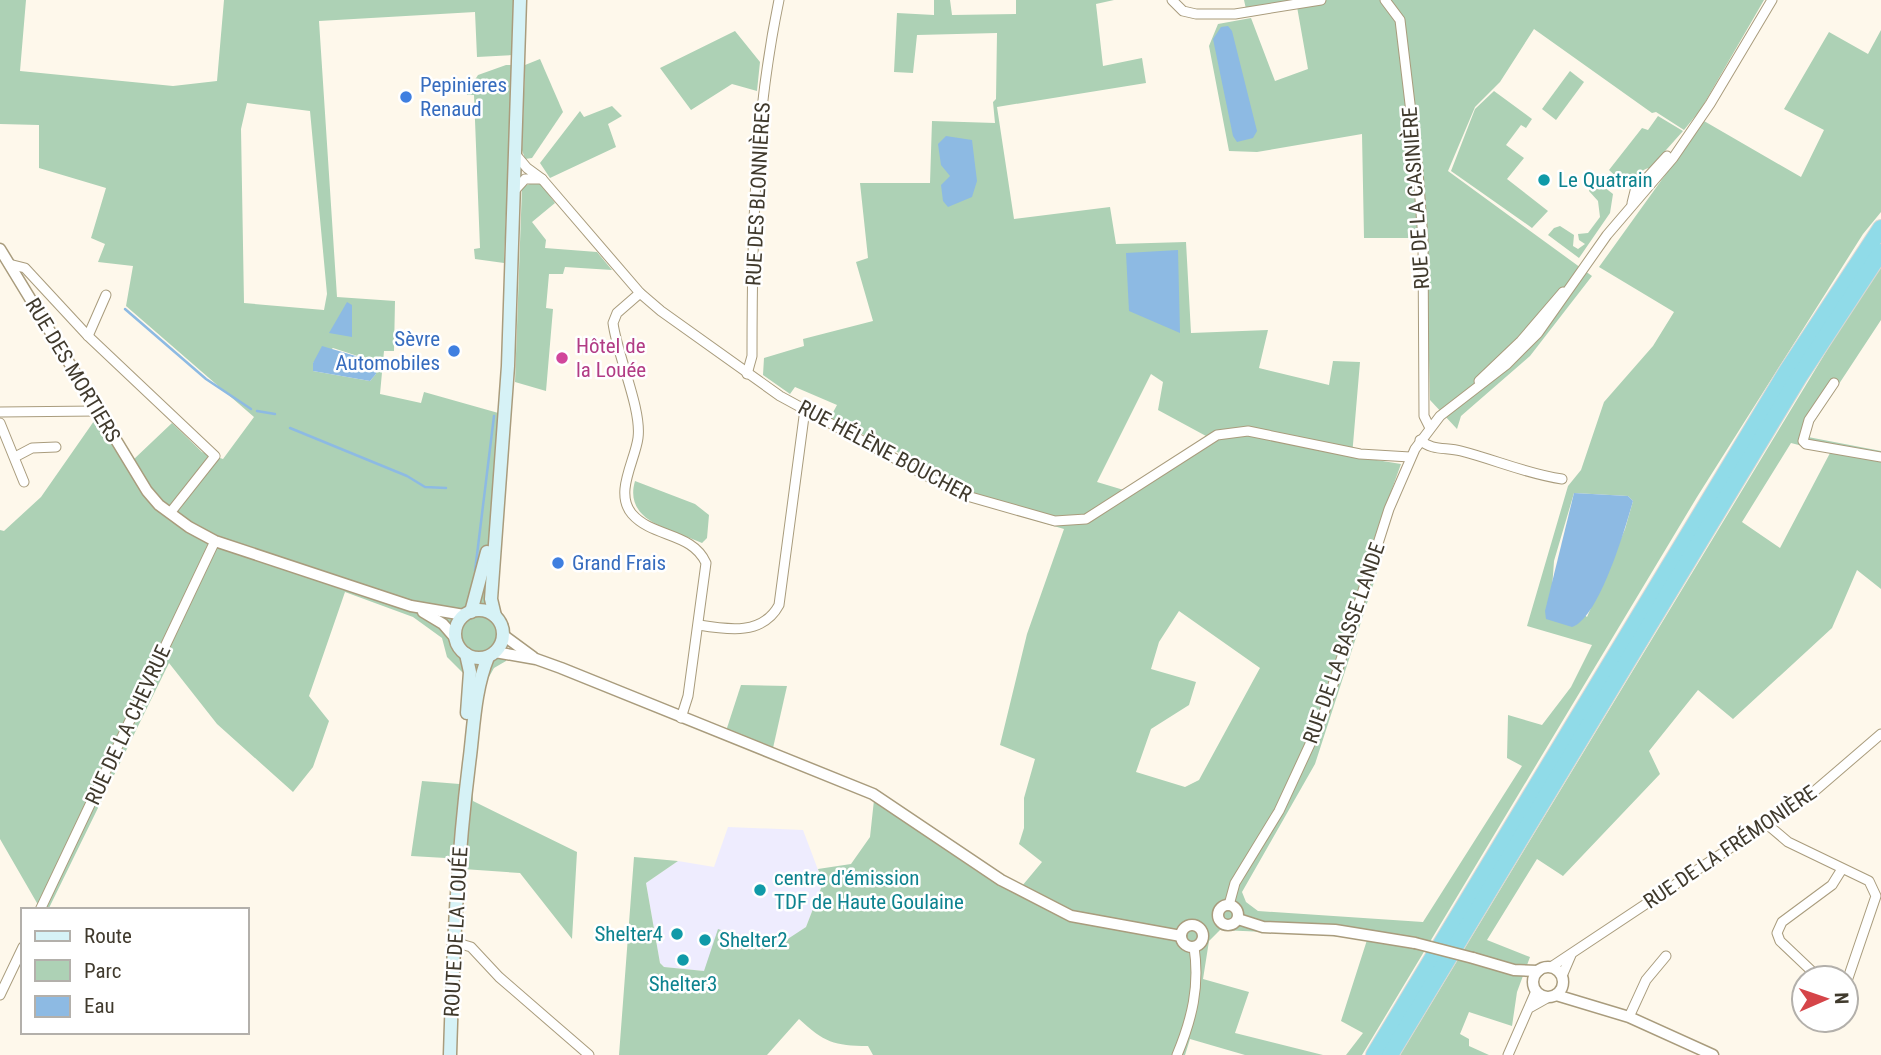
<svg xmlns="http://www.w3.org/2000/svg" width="1881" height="1055" font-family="'Roboto Condensed',sans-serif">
  <rect width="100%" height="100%" fill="#fef8eb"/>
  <!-- industrial -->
  <polygon fill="#eeecfe" points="728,827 803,830 823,883 806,927 774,949 704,971 664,967 660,963 646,883 678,861 714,867"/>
  <!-- green -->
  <g fill="#add1b5" fill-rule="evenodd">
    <path d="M0 0H26L20 71 173 86 217 81 224 0H515L514 55 477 57 475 12 319 21 337 297 395 301 394 351H384L380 394 421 403 424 392 509 416 492 602 507 627 506 661 494 668 481 691 447 657 442 638 413 617 345 592 309 696 329 721 313 767 293 792 217 724 169 663 48 910H41L0 839V530L4 531 41 497 101 411 133 460 172 423 202 452 223 459 254 417 126 306 133 266 98 262 105 244 91 238 106 188 39 168V125L0 124ZM247 103 310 111 327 294 324 310 244 303 241 129ZM333 348 376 362V374L370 381 313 371V363Z"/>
    <path d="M934 0H950L952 15 1016 14V0H1114L1096 4 1103 66 1142 58 1146 83 997 107 1014 219 1110 207 1116 244 1186 242 1191 333 1268 330 1259 368 1329 385 1333 361 1360 362 1352 456 1401 464 1374 539 1386 545 1315 764 1242 892 1246 902 1258 911 1423 922 1522 766 1507 758 1508 715 1542 725 1571 687 1592 645 1527 626 1568 486 1581 470 1604 402 1653 346 1674 312 1599 267 1704 121 1801 177 1824 130 1784 109 1829 32 1868 54 1881 30V212L1863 234 1697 497 1362 1055H1346L1363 1033 1341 1021 1367 940 1315 934 1220 930 1209 941 1203 979 1249 992 1235 1033 1323 1055H1245L1190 1039 1185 1055H873L868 1046C834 1046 824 1042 799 1019L767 1055H619L634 857 678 861 646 883 660 963 664 967 704 971 718 929 774 948 806 927 823 883 818 869 851 864 870 837 874 800 978 872 1017 892 1042 862 1019 844 1024 828V798L1035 759 1000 745 1027 634 1064 529 955 497 961 484 830 418 837 405 795 387 790 394 763 375 764 358 804 346 803 339 873 321 856 262 868 258 860 183H930L932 121 995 123 993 102 996 99 997 33 917 35 913 73 894 72 897 13 934 15ZM1151 374 1163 382 1158 410 1206 436 1127 491 1097 482ZM1574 493 1628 496 1633 501 1625 529 1587 617 1552 589 1554 561ZM1179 611 1260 668 1199 780 1185 787 1136 772 1151 729 1189 705 1196 682 1151 669 1159 642Z"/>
    <polygon points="1244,0 1764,0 1701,109 1684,130 1656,112 1652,113 1534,29 1500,82 1475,107 1448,171 1592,276 1530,356 1461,416 1457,429 1430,400 1426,238 1364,238 1362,134 1257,152 1229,151 1209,46 1218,24 1251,18 1275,81 1308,69 1296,1 1246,9"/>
    <polygon points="735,31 760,62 757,91 732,84 691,110 660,68"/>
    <polygon points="540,59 563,112 532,158 525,159 522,150 525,65"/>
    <polygon points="506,65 512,65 504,263 475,259 474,249 480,248 474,95 467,95 467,92 478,75"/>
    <polygon points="1570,71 1584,82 1556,120 1542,109"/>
    <polygon points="1494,91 1532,119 1526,128 1521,125 1506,145 1524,158 1507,179 1548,211 1532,228 1451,171 1475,109"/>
    <polygon points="612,106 622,116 608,124 616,147 550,178 540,163 580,111 584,117"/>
    <path d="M1658 116 1683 131 1650 168C1638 169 1635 185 1621 181L1609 170 1642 128 1648 130Z"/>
    <polygon points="535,182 541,184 555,203 532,222 546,240 545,248 597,252 612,270 565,267 563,274 549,274 546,308 553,309 546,391 515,382 522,187"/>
    <polygon points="1599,183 1613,194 1610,213 1579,258 1548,235 1554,228 1560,226 1574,235 1573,246 1578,249 1585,244 1579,240 1578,234 1588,233 1600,217 1598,201 1589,191 1591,185"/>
    <path d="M1881 267V320L1810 428 1808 437 1881 451V589L1857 570 1832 628 1733 719 1698 690 1649 751 1660 774 1563 876 1537 859 1487 940 1530 957 1517 992 1512 1026 1469 1012 1460 1034 1469 1039V1046L1489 1055H1400L1855 304ZM1791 443 1830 453 1780 548 1742 522Z"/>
    <path d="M635 481 695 504 709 515 707 538 702 543C673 530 623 522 635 481Z"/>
    <polygon points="741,685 787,686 773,748 726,731"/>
    <polygon points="422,781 472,785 473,801 577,852 572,939 520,873 463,869 463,859 411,856"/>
  </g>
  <!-- water -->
  <g fill="#8dbae3">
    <polygon points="1228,26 1232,31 1257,131 1253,138 1237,142 1233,136 1213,39 1221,27"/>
    <polygon points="946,136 972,140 977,181 972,197 948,207 943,201 941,185 950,176 941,165 938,144"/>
    <polygon points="1178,250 1180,333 1129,311 1126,253"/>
    <polygon points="347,302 352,305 352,337 329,333"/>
    <polygon points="322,346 376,362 376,374 370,381 313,371 313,363"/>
    <path d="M1574 493 1628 496 1633 501C1625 529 1599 618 1572 627L1546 619 1545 611Z"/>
  </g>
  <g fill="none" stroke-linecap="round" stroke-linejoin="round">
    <!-- stream -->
    <g stroke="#8dbae3" stroke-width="2.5">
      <polyline points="125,309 206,379 251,409"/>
      <polyline points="257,411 275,414"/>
      <polyline points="290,428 407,476 425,487 446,488"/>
      <polyline points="475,571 494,416"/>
    </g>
    <!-- minor casing -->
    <g stroke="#a99c7d" stroke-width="11">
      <g id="minor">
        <polyline points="1172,0 1183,11 1196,14 1235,14 1321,0"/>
        <polyline points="1385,0 1400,20 1418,171 1423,240 1424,416 1430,428"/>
        <polyline points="542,179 640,293 661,311 780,396 960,494 1055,521 1086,519 1217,435 1248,431 1360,454 1410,457"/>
        <polyline points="515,190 525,179 542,179 527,168 516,155"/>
        <polyline points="1632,203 1635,191 1667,156"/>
        <polyline points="9,264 25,268 88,336 215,456 170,513"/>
        <path d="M640 293 617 313 613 323C617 355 642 409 638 438 635 461 614 493 632 514 653 538 692 532 706 563L688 696 681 718"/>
        <polyline points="88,336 106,295"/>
        <path d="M747 374 752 356C752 235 754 120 779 0"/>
        <polyline points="1479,381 1521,341 1563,292"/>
        <polyline points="1834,383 1809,420 1803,441 1806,444 1881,457"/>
        <polyline points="0,412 97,411"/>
        <polyline points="0,423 24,482"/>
        <path d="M1420 440C1432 451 1446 447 1461 451 1496 460 1527 474 1562 479"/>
        <polyline points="15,457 32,448 56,447"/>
        <path d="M699 625C729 630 763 635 779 605L805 409"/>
        <polyline points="1768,825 1788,842 1869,881 1876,896 1846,984"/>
        <polyline points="1229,905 1235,883 1279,811 1323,716 1389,509 1415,449 1440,416 1506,365 1538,333 1607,235 1673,158 1710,104 1772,0"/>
        <polyline points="40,910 215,541"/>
        <polyline points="454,942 471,947 499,977 589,1055"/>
        <polyline points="1551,967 1810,795 1881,734"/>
        <polyline points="1562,976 1571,955"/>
        <polyline points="1819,978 1780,941 1777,933 1782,922 1832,885 1842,869"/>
        <polyline points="0,995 23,947"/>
        <polyline points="1531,1007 1547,998"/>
        <polyline points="1629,1017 1646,980 1666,956"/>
        <path d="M1177 1055C1192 1019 1200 986 1194 947"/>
        <polyline points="1508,1055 1536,991"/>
      </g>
    </g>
    <!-- tertiary casing -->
    <g stroke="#a99c7d" stroke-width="13">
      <g id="tertiary">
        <polyline points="0,249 147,491 159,505 189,527 215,541 411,606 464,615"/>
        <polyline points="423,612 443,624 456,639"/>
        <polyline points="503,635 533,657"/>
        <polyline points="495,652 536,659 561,668 873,794 1001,880 1071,916 1181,936"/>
        <circle cx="1228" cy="915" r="10"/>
        <polyline points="1238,919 1263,927 1335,930 1415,943"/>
        <circle cx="1192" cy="936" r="11"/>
        <polyline points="1473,958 1514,970 1538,971"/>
        <circle cx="1548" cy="982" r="15"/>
        <polyline points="1556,995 1629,1017 1713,1055"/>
      </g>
    </g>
    <!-- secondary casing -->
    <g stroke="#a99c7d" stroke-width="15">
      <g id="secondary">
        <circle cx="479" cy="634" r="24"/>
        <polyline points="471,612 487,552"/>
        <polyline points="495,616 491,599 508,366 520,0"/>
        <polyline points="466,654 470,672 467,713"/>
        <path d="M450 1055C453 955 457 856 470 756 474 722 475 689 488 657"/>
      </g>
    </g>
    <!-- trunk casing -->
    <g stroke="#d9d8d5" stroke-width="18">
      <g id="trunk">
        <polyline points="1374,1055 1787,371 1881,228"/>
        <polyline points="1390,1055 1799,377 1881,252"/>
      </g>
    </g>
    <!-- minor -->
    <use href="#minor" stroke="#fff" stroke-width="9"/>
    <!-- tertiary -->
    <use href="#tertiary" stroke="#fff" stroke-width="10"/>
    <!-- secondary -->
    <use href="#secondary" stroke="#d6f2f6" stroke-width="12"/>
    <!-- trunk -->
    <use href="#trunk" stroke="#90dbe8" stroke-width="16"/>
    <!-- tertiary-bridge casing -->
    <g stroke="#a99c7d" stroke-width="13" stroke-linecap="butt">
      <polyline id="tertiary-bridge" points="1415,943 1473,958"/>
    </g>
    <!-- tertiary-bridge -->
    <use href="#tertiary-bridge" stroke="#fff" stroke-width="10"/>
  </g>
  <!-- markers -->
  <g fill="#3f7fe0" stroke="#fff" stroke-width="2.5">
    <circle cx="406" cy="97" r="7"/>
    <circle cx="454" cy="351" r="7"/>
    <circle cx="558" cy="563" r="7"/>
  </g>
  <g fill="#0f9aa8" stroke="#fff" stroke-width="2.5">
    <circle cx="1544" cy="180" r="7"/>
    <circle cx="760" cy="890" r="7"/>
    <circle cx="677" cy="934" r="7"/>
    <circle cx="705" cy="940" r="7"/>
    <circle cx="683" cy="960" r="7"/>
  </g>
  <circle fill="#d1479c" stroke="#fff" stroke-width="2.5" cx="562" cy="358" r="7"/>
  <g text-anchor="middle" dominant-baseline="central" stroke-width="5" stroke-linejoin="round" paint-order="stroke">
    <!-- shop labels -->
    <g font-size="21" fill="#366cbe" stroke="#fff" text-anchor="start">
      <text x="420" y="85">Pepinieres<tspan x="420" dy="24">Renaud</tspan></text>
      <text x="440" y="339" text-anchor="end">Sèvre<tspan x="440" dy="24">Automobiles</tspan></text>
      <text x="572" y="563">Grand Frais</text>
    </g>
    <!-- culture labels -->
    <g font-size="21" fill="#0d838f" stroke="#fff" text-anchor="start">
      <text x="1558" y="180">Le Quatrain</text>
      <text x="774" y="878">centre d'émission<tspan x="774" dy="24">TDF de Haute Goulaine</tspan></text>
      <text x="663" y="934" text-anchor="end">Shelter4</text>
      <text x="719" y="940">Shelter2</text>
      <text x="683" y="984" text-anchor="middle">Shelter3</text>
    </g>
    <!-- street labels -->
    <g font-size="21" fill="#403a2d" stroke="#fff">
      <text transform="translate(758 194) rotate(-87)">RUE DES BLONNIÈRES</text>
      <text transform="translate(1416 198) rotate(-94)">RUE DE LA CASINIÈRE</text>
      <text transform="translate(73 370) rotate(59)">RUE DES MORTIERS</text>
      <text transform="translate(885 451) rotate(28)">RUE HÉLÈNE BOUCHER</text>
      <text transform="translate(1344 643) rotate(-71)">RUE DE LA BASSE LANDE</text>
      <text transform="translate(128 725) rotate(-65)">RUE DE LA CHEVRUE</text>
      <text transform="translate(1730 847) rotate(-34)">RUE DE LA FRÉMONIÈRE</text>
      <text transform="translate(456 932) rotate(-87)">ROUTE DE LA LOUÉE</text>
    </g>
    <!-- hotel labels -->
    <g font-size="21" fill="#b23c85" stroke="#fff" text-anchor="start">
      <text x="576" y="346">Hôtel de<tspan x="576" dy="24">la Louée</tspan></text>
    </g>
  </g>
  <!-- legend -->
  <rect x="21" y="908" width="228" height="126" fill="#ffffff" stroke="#b3b0ab" stroke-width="2"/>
  <rect x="35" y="931" width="35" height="10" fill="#d6f2f6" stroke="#b3b0ab" stroke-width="2"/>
  <text x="84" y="943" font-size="21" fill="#403a2d">Route</text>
  <rect x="35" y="960" width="35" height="21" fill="#add1b5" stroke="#b3b0ab" stroke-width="2"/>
  <text x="84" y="978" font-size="21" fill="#403a2d">Parc</text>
  <rect x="35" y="996" width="35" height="21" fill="#8dbae3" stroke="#b3b0ab" stroke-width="2"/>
  <text x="84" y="1013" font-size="21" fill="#403a2d">Eau</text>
  <!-- north arrow -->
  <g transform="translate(1825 999) rotate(88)"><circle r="33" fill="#ffffff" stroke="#b3b0ab" stroke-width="2"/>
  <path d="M0-5L12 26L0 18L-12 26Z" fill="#d54549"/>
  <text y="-10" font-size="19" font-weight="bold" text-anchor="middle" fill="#403a2d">N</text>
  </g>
</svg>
